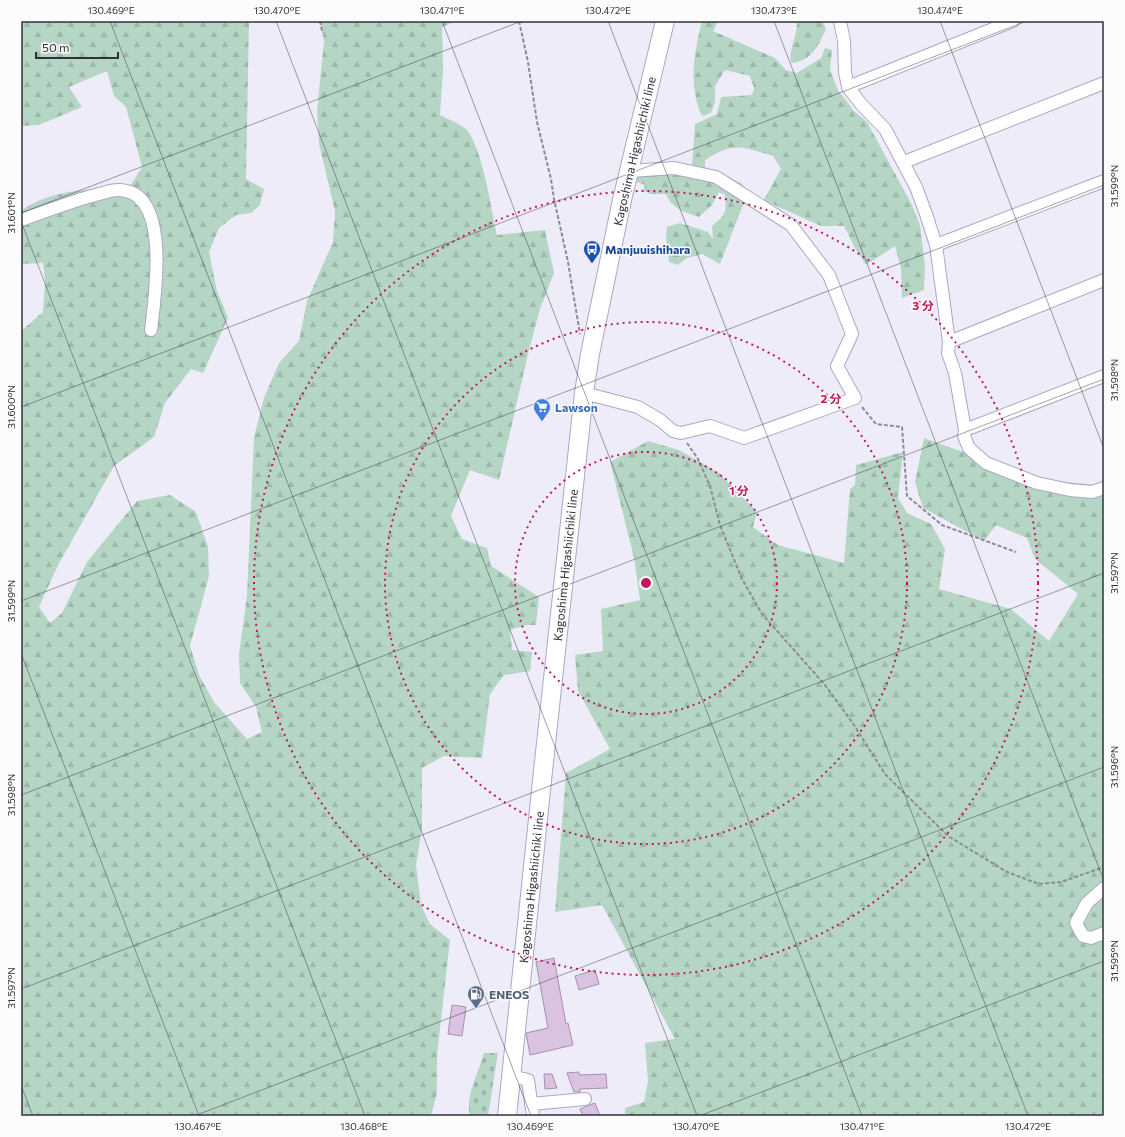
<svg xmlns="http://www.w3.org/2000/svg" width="1125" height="1137" font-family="Commissioner,'Noto Sans JP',sans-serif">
  <defs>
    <pattern id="forest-firs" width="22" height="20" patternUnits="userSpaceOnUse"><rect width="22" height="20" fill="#b6d6c5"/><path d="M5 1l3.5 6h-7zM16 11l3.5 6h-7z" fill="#9db8aa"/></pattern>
    <pattern id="cemetery-stones" width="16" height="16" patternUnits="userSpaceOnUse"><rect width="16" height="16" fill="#b6d6c5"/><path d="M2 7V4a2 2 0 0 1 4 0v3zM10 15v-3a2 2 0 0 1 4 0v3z" fill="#9db8aa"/></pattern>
  </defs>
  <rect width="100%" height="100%" fill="#efecfa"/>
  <!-- forest -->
  <g fill="url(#forest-firs)">
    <path d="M25 21H249L246 179 264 189 260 205 251 213 236 215 219 228 209 252 217 291 228 318 203 373 191 369 165 403 154 437 114 466 58 565 39 607 50 623 62 613 87 562 137 501 170 495 196 512 208 547 209 576 190 646 199 675 214 702 247 739 262 732 256 707 240 683 239 654 247 596 254 437 264 398 279 363 299 341 307 301 333 242 335 211 319 144 317 111 324 41 320 21H456L442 27 443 70 440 115C448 119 461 124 467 130 483 150 491 209 497 235L545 230 554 273 540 309 529 350 499 480 470 470 451 516 462 539 487 548 491 566 539 597 536 625H527L510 630 512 650 532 652 530 671 504 675 490 694 482 758 444 756 422 768V828L416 865 421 905 430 924 450 940 437 1056V1093L431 1116H21V331L43 312 45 281 43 263 21 264V211C49 189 96 189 131 185L142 167 126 107 114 96 107 71 69 87 82 107 39 125 21 126V25Z"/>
    <path d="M702 21H718L713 31 775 58 786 70 797 73 821 58 825 48 832 50 830 70 838 90 854 111 867 122 912 205 920 225 925 266 924 290 902 298 901 268 895 246 866 265 856 250 844 226H821L772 204 762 203 781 169 773 156C741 147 735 141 705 160V167L741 183 745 188 743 205 720 264 702 254 687 258 678 265 669 262 666 237 667 227 680 223 708 232 713 239 712 226C727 214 726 212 725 195L719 192 712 205 699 217C685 212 672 209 666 194H651L643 191 645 185 637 182V169L658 165H692L695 124 717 114 721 97 752 95 754 88 750 76 725 70 715 86V102L711 113 702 116C688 86 694 53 702 21Z"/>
    <path d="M797 21H822L826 29C818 46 812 61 791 63 788 49 798 35 797 21Z"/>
    <polygon points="924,438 1039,479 1095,485 1104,483 1104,1116 625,1116 625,1108 644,1102 648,1081 645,1043 675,1039 602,905 555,912 566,773 610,749 578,691 575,655 603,651 601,609 640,600 634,558 610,462 648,441 679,450 719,473 757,512 753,527 778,545 844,563 850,489 855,485 856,465 903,452 898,498 907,513 931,524 945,549 939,589 1011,609 1049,641 1078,594 1035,559 1027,538 996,525 984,541 923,508 915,482"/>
  </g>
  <!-- cemetery -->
  <path fill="url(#cemetery-stones)" d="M484 1053H498L488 1116H470C465 1096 479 1072 484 1053Z"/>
  <!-- building -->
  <g fill="#d9c3e0" stroke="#a590ab">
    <polygon points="554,958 566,1024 568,1023 573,1045 530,1055 526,1033 548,1028 536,962"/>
    <polygon points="595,970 599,984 579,990 575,976"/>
    <polygon points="452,1005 466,1007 462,1036 448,1034"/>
    <polygon points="579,1072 579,1075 606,1074 607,1088 580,1089 580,1092 574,1092 567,1073"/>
    <polygon points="544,1074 552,1074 557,1088 545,1089"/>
    <polygon points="595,1103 600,1116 583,1116 580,1109"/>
  </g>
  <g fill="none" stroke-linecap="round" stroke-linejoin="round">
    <!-- minor casing -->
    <g stroke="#ada6c6" stroke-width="14">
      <g id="minor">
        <polyline points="840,21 844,41 845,72 848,87 861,104 885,129 916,187 926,214 936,245 949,342 948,353 955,373 965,430 964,436 969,448 986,463 1037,483 1070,490 1092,492 1104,488"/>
        <polyline points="848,87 1013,21"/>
        <polyline points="904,162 1104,83"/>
        <path d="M21 220C47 211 72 201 99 194 104 193 111 190 117 190 172 188 155 296 151 330"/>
        <polyline points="936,245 1104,181"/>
        <polyline points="949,342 1104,280"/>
        <polyline points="584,393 638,407 660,420 673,431 681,433 710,426 744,438 855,398 837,366 852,334 829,275 791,225 716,177 674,168 630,171"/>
        <polyline points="965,430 1104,376"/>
        <polyline points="1104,888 1087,903 1076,923 1083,936 1091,938 1104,933"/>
        <polyline points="511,1076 528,1080 533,1116"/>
        <polyline points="531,1104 585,1099"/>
      </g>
    </g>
    <!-- primary casing -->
    <g stroke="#ada6c6" stroke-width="20">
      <polyline id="primary" points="507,1116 543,771 584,393 590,354 622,200 665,21"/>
    </g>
    <!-- path -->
    <g stroke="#8d8a98" stroke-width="2" stroke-dasharray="4 2" stroke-linecap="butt">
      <polyline points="320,21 322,31"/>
      <polyline points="519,21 528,62 537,122 551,179 554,199 568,262 580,334"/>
      <polyline points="862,407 876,424 902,427 907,496 942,525 1016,552"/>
      <polyline points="687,443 698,459 710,486 720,525 742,579 762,614 825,685 852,722 885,774 948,836 1007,872 1039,884 1061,882 1104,867"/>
    </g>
    <!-- minor -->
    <use href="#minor" stroke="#fff" stroke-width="12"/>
    <!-- primary -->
    <use href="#primary" stroke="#fff" stroke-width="18"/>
  </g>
  <!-- ticks -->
  <path fill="none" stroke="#322f3c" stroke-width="1" stroke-opacity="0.45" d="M110 21 531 1116M276 21 697 1116M442 21 862 1116M608 21 1028 1116M774 21 1104 881M940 21 1104 449M21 213 522 21M21 221 365 1116M21 407 1027 21M21 601 1104 185M21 653 199 1116M21 795 1104 379M21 989 1104 573M21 1085 33 1116M194 1116 1104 767M699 1116 1104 961"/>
  <!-- distance rings -->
  <g fill="none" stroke="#c2185b" stroke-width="2" stroke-dasharray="2 4">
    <circle cx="646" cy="583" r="131"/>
    <circle cx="646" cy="583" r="261"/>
    <circle cx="646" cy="583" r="392"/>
  </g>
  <!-- icons -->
  <defs>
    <g id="bus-pin" transform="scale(0.9)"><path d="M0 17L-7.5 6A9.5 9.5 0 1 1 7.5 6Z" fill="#1a4fb4" stroke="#fcfcfc"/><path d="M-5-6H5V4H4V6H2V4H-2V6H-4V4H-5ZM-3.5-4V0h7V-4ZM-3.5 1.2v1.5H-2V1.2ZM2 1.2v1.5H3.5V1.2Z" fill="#fff"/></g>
    <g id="supermarket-pin" transform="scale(0.9)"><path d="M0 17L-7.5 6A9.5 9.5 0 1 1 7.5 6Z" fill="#3f7fe0" stroke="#fcfcfc"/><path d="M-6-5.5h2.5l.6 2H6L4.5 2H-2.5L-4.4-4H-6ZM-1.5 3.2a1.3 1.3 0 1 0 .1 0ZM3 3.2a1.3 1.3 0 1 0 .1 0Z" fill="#fff"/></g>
    <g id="fuel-pin" transform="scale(0.9)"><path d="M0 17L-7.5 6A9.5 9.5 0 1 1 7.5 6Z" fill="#5c6f8a" stroke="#fcfcfc"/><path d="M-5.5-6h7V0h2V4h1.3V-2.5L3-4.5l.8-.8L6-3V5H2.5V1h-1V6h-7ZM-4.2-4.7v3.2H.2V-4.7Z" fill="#fff"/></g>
  </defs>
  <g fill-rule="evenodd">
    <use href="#bus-pin" x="592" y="249"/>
    <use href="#supermarket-pin" x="542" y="407"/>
    <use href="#fuel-pin" x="476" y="994"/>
  </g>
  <g text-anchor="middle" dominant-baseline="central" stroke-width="3" stroke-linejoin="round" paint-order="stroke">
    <!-- street labels -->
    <g font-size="12" fill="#322f3c" stroke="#fcfcfc">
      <text transform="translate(634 151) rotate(-77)">Kagoshima Higashiichiki line</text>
      <text transform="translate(565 565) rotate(-84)">Kagoshima Higashiichiki line</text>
      <text transform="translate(531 887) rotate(-84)">Kagoshima Higashiichiki line</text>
    </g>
    <!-- transit labels -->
    <g font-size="12" font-weight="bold" fill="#164399" stroke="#fcfcfc" text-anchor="start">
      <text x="605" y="249">Manjuuishihara</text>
    </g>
    <!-- shop labels -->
    <g font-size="12" font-weight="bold" fill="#366cbe" stroke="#fcfcfc" text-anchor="start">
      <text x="555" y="407">Lawson</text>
    </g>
    <!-- service labels -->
    <g font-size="12" font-weight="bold" fill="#4e5e75" stroke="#fcfcfc" text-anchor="start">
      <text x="489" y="994">ENEOS</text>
    </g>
  </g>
  <circle cx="646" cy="583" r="6" fill="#c2185b" stroke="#fcfcfc" stroke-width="2"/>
  <g font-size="12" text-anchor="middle" font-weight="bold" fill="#c2185b" stroke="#fcfcfc" stroke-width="3" stroke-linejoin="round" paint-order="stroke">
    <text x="923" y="310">3 分</text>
    <text x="831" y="403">2 分</text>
    <text x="739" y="495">1 分</text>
  </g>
  <!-- border -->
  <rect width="1125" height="1137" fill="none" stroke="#fcfcfc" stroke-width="44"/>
  <!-- scale -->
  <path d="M36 52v6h82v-6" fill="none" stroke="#322f3c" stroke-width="2"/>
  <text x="42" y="52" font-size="12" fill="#322f3c" stroke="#fcfcfc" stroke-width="3" paint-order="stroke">50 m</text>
  <rect x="22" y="22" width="1081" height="1093" fill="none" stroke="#322f3c" stroke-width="1.5"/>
  <g font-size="10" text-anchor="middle" fill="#322f3c">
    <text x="111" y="14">130.469°E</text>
    <text x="277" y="14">130.470°E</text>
    <text x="442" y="14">130.471°E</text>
    <text x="608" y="14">130.472°E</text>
    <text x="774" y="14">130.473°E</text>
    <text x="940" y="14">130.474°E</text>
    <text transform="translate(1114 186) rotate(-90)" y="4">31.599°N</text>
    <text transform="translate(11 213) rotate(-90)" y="4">31.601°N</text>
    <text transform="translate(1114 380) rotate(-90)" y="4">31.598°N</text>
    <text transform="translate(11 407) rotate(-90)" y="4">31.600°N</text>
    <text transform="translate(1114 573) rotate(-90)" y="4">31.597°N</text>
    <text transform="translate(11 601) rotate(-90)" y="4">31.599°N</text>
    <text transform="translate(1114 767) rotate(-90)" y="4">31.596°N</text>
    <text transform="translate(11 795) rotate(-90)" y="4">31.598°N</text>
    <text transform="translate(1114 961) rotate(-90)" y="4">31.595°N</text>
    <text transform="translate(11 988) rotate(-90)" y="4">31.597°N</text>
    <text x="198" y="1130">130.467°E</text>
    <text x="364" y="1130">130.468°E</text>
    <text x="530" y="1130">130.469°E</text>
    <text x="696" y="1130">130.470°E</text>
    <text x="862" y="1130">130.471°E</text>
    <text x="1028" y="1130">130.472°E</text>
  </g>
</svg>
